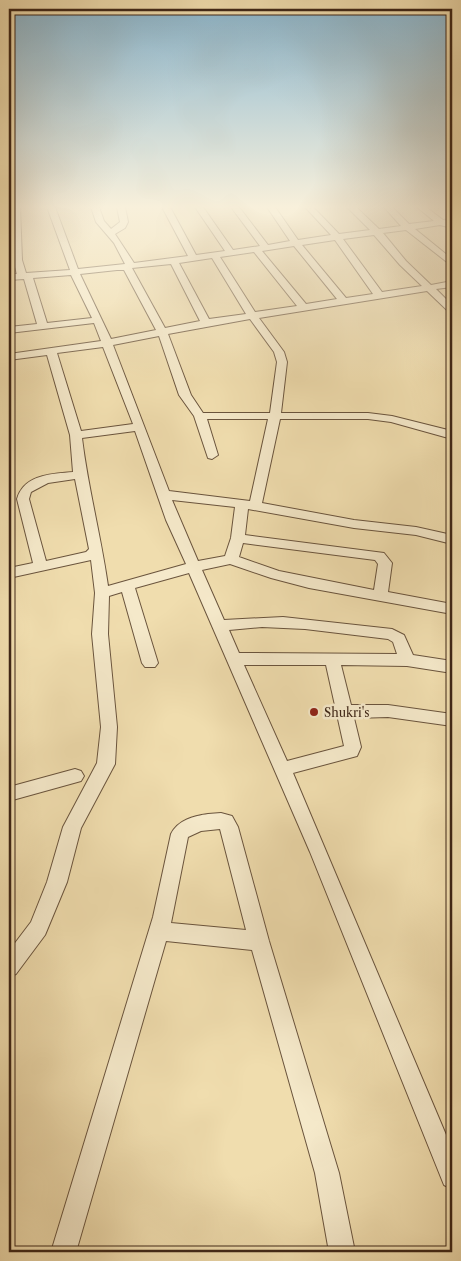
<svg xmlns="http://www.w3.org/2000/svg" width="461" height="1261" font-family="'Libre Caslon Text',serif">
  <rect width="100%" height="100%" fill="#f0ddae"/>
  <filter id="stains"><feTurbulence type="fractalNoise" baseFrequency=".004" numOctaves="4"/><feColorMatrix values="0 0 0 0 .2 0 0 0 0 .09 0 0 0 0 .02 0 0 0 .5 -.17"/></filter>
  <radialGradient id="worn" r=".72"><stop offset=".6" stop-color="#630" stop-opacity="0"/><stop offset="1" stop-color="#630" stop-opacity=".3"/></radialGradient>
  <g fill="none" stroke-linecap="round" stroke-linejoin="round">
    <!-- minor casing -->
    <g stroke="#6a543d" stroke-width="2">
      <g id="minor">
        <path d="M12 207H20L22 260 26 273 70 270 47 207H55L78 269 125 264 114 243 96 222 91 207H99L104 221 111 229 120 222 117 207H125L128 222 125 228 115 234 134 263 188 256 162 207H170L196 255 225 251 195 207H203L233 250 260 246 231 207H239L268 245 290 241 267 207H275L298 240 331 235 305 207H313L339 234 370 230 347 207H356L379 229 401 226 384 207H392L409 224 434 221 417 207H426L443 220 452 219V223L449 224 448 227 440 225 415 229 452 259V266L406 230 383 233 406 261 431 285 452 281V287L436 289 452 305V313L449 312 427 291 259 318 284 352 287 362 281 413H368L392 416 452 431V439L391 422 368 419H280L262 503 354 520 416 527 452 535V544L416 535 354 528 248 509 245 535 384 553 392 563 388 592 452 604V614L309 588 271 578 230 564 202 570 224 620 283 617 392 629 404 635 413 655 452 661V673L407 666 341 665 351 705H388L452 714V726L388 717 354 718 361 747 357 756 293 773 452 1149V1189L444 1185 310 852 189 573 135 588 158 663 155 667H145L142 663 122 592 109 596 108 634 117 727 115 764 81 828 67 882 45 935 16 974 9 977V951L31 922 47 882 63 827 97 763 101 727 92 634 95 593 91 560 9 578V568L33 563 17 499C24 474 52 474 73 472L70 435 47 355 9 360V354L101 341 94 323 9 333V327L37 324 24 279 9 280V274H17L13 260ZM374 235 400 265 422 286 382 292 343 239ZM335 240 373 294 346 298 302 245ZM294 246 337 299 306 304 262 251ZM254 252 297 306 255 312 220 257ZM212 258 246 314 209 319 179 263ZM171 264 200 321 165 328 132 268ZM117 270H124L156 330 111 339 80 274ZM71 275 92 318 47 323 33 278ZM250 319 274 352 277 362 270 413H203L191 395 168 334ZM159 336 179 395 194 416 208 458 212 459 218 455 207 419H268L250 501 169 491 113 345ZM103 347 133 424 81 431 57 353ZM135 431 166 520 186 564 108 586C101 536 88 488 82 438ZM75 479 89 549 86 552 46 561 29 499 31 492 48 483ZM172 500 235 507 231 538 225 556 198 561ZM243 543 375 560 378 564 374 590 279 571 239 557ZM262 627 305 629 388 639 393 642 397 654 239 653 229 630ZM244 665H326L344 746 287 761Z"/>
        <polygon points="75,769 81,771 84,776 81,781 9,801 9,787"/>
        <path d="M208 814 221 813 232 816 238 827 269 941 339 1173 355 1252H329L315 1173 252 950 166 941 76 1252H51L153 917 171 834C178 820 194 816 208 814ZM220 829 246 930 171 923 188 837 201 831Z"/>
      </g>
    </g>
    <!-- minor -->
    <use href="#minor" fill="#f5e9ca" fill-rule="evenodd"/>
  </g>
  <!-- sky -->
  <linearGradient id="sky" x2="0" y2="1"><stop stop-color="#89b7d1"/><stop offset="0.54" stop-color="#f8f0db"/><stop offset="1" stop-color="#f8f0db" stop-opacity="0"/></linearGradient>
  <rect width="461" height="383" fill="url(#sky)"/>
  <!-- markers -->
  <circle fill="#8f2418" stroke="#f5e9ca" stroke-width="2" cx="314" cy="712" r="5"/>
  <g text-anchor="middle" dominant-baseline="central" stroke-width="5" stroke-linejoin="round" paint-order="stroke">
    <!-- poi labels -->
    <g font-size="12" fill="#3e2617" stroke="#f5e9ca" text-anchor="start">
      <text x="324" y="712">Shukri's</text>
    </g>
  </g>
  <!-- margin -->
  <rect width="461" height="1261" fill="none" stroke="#f0ddae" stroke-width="30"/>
  <rect x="10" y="10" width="441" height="1241" fill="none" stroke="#3e2617" stroke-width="2.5"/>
  <rect x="15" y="15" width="431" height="1231" fill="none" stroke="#3e2617"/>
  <rect width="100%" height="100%" filter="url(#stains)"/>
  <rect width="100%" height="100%" fill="url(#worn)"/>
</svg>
